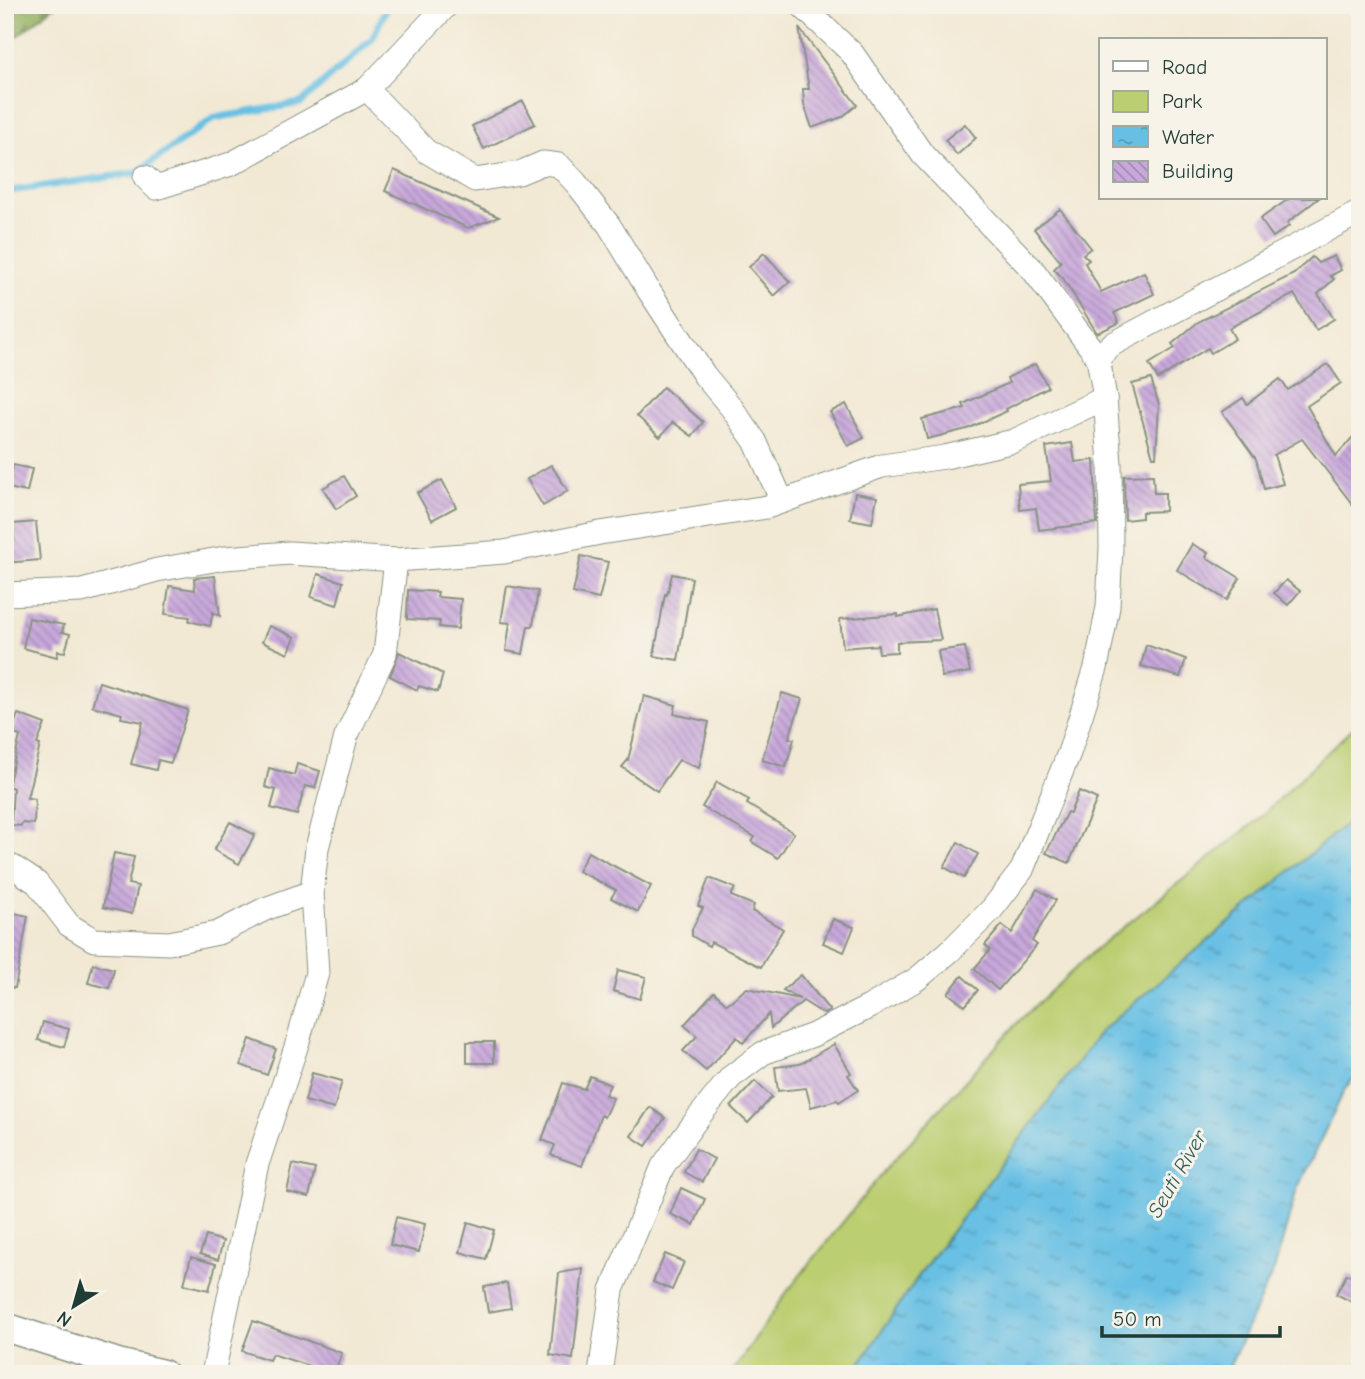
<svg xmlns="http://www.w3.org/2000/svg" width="1365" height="1379" font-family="'Comic Neue',sans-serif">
  <defs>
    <pattern id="forest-firs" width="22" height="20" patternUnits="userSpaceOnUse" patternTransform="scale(1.75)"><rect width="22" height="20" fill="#94b163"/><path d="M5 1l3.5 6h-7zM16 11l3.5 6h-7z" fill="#789152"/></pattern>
    <pattern id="water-ripples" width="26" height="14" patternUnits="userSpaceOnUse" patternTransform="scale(1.75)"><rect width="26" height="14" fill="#67c0e4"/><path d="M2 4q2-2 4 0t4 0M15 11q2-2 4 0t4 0" fill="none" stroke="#549dba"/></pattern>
    <pattern id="building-back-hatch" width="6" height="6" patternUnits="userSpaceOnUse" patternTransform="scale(1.75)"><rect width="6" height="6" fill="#c8a8db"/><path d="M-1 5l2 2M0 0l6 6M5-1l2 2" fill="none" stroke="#a28ab2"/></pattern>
  </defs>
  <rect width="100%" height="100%" fill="#f7f3e8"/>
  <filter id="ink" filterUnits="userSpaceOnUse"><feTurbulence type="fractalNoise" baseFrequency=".0143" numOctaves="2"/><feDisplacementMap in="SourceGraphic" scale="14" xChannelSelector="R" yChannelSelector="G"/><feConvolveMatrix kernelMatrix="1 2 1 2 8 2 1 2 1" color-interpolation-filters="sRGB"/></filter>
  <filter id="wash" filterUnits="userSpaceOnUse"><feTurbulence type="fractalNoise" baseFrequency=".00686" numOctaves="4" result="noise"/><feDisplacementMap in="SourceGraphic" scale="28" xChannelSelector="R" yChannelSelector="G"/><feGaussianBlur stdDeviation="1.57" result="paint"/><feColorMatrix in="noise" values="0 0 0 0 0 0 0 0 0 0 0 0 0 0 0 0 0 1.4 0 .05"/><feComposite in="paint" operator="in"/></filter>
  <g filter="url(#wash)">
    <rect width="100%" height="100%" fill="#f2e9d4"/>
    <!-- green -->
    <polygon fill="#bbce71" stroke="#6d8652" stroke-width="2" points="1360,721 1360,812 1101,1031 923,1269 853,1374 731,1374 786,1293 884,1171 1020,1020 1096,949 1256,821"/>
    <!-- forest -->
    <polygon fill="url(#forest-firs)" stroke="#5a774c" stroke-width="2" points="5,5 56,5 5,46"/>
    <!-- water -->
    <polygon fill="url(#water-ripples)" stroke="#437e8c" stroke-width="2" points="1360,812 1360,1071 1346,1087 1297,1189 1275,1267 1226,1374 853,1374 923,1270 1101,1031"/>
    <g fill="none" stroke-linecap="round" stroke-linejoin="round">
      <!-- stream -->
      <polyline stroke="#67c0e4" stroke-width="7" points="5,195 10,191 136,173 214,118 301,103 372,39 388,5"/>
    </g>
    <g id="blocks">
      <!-- building -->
      <g fill="url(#building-back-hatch)">
        <polygon points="799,28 857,105 842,117 812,128 804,104 803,89 809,89"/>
        <polygon points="523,101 535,124 484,149 472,126"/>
        <polygon points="965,124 976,138 957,155 945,140"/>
        <polygon points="394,170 499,217 468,228 385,191"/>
        <polygon points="1290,198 1319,198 1287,223 1289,226 1273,237 1260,219"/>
        <polygon points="1060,209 1091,248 1083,254 1089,260 1085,263 1101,292 1144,272 1154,294 1114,313 1119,323 1097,333 1063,278 1054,269 1061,262 1034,229"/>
        <polygon points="764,253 790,282 774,296 749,267"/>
        <polygon points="1334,256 1341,270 1330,276 1334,279 1318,294 1334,319 1316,330 1294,294 1229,328 1235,339 1211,353 1208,348 1158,379 1149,364 1175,348 1172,344 1198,322 1294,274 1312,257 1318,263"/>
        <polygon points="1035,364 1048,387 1006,409 1007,411 967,429 927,439 922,419 965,408 963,404 1009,383 1007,378"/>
        <polygon points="1328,364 1341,383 1307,406 1336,456 1360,429 1360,514 1302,439 1274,455 1283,484 1264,489 1256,459 1222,412 1243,398 1247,404 1280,379 1288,390"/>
        <polygon points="1151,379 1159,405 1156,457 1153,457 1132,384"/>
        <polygon points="663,387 703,422 692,436 673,422 660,437 637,416"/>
        <polygon points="846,404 864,438 848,446 830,412"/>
        <polygon points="1072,443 1075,462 1094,460 1097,523 1039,530 1036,508 1020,510 1018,484 1051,481 1046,447"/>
        <polygon points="13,465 32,469 27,492 8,488"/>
        <polygon points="551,465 568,491 543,506 527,479"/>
        <polygon points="1153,475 1154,493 1165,493 1165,511 1142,512 1142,518 1125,520 1124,476"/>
        <polygon points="344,476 356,496 336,509 323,488"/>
        <polygon points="442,480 456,507 432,520 417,493"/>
        <polygon points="855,493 877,497 872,523 850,519"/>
        <polygon points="36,522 40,560 5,563 5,541 14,541 13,524"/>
        <polygon points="1192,544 1208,553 1206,557 1240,578 1227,600 1177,570"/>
        <polygon points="581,556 608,562 599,599 573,593"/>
        <polygon points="318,574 343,582 337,605 311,597"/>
        <polygon points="672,574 692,578 678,660 654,656 665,594 667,595"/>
        <polygon points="215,576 220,616 213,612 210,626 189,621 190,617 165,614 169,586 195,590 194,578"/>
        <polygon points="1286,580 1300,591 1288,605 1274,593"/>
        <polygon points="507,586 538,591 533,626 528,626 523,654 506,651 510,623 501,622"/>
        <polygon points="408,590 438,592 437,597 461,599 458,629 439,627 440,621 407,619"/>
        <polygon points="934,609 941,640 897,642 897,652 879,653 878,645 843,648 840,619 898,614 898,617"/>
        <polygon points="29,618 64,625 62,632 70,634 65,652 58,651 57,657 23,648"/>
        <polygon points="269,626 295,637 288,654 262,642"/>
        <polygon points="1146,645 1186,659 1180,677 1141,666"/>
        <polygon points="965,647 970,672 942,677 938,651"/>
        <polygon points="399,652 443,674 438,692 419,686 417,690 390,676"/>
        <polygon points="99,682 188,710 171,763 158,760 156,770 131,764 143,722 121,718 122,714 92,706"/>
        <polygon points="782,693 802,699 789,738 794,739 786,767 762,760"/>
        <polygon points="644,696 676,705 674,714 709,722 699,768 679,760 657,791 622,767 628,760"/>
        <polygon points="18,714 45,724 37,744 40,745 27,798 35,799 34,824 22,823 21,826 11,825 13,788 8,786 20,736 11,733"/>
        <polygon points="297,764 320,771 315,788 305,786 297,815 271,808 276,790 265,787 269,768 294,775"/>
        <polygon points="717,782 749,800 747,804 794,833 778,858 752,842 755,837 702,807"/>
        <polygon points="1079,791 1097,799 1069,863 1046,853 1067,812 1070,813"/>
        <polygon points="230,822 255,835 239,864 214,850"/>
        <polygon points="958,842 978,854 964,878 944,867"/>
        <polygon points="588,852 651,886 638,912 611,898 616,890 578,871"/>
        <polygon points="114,853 134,857 128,884 138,886 132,914 103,907"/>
        <polygon points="709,878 735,888 731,896 754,905 752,911 783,929 761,967 711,942 709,946 692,936 692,929 703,908 698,906"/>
        <polygon points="1037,889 1056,900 1032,941 1037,945 998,990 974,969 990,950 985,945 1002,925 1012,933"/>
        <polygon points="5,911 28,916 15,988 5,987"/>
        <polygon points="833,919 854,927 844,952 823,943"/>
        <polygon points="93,964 114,969 109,988 88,983"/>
        <polygon points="618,970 646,977 640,999 613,991"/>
        <polygon points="801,975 830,1011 824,1014 803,1001 771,1028 769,1014 743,1043 737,1037 706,1071 683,1051 697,1036 684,1025 714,992 727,1004 747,988 800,999 783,990"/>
        <polygon points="962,976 978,990 965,1006 948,993"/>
        <polygon points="43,1022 69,1029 64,1047 38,1040"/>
        <polygon points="250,1039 276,1049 267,1075 241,1065"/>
        <rect x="467" y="1042" width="27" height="21"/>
        <polygon points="834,1044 851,1073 848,1075 858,1090 839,1102 837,1100 811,1107 806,1088 778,1091 775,1067 800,1064"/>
        <polygon points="312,1073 342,1081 334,1109 305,1101"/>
        <polygon points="590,1076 610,1085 605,1095 613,1098 604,1117 601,1115 582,1166 551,1155 555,1145 542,1140 563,1083 584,1089"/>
        <polygon points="755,1081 772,1097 748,1123 731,1107"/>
        <polygon points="650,1107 665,1118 646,1146 631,1136"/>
        <polygon points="696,1149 714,1159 702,1182 684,1172"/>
        <polygon points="293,1164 315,1169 309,1197 287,1192"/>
        <polygon points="681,1188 705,1199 694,1225 670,1214"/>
        <polygon points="396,1217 425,1224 419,1252 390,1245"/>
        <polygon points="468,1222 494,1230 486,1259 460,1252"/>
        <polygon points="206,1236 223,1241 218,1260 200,1254"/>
        <polygon points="665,1254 684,1262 672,1290 653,1282"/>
        <polygon points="191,1257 216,1264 209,1290 184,1284"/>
        <polygon points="583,1269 573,1359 550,1355 559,1273"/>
        <polygon points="1347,1274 1360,1281 1360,1306 1336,1294"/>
        <polygon points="507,1283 511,1308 488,1312 484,1287"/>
        <polygon points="253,1321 342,1353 334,1374 272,1354 269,1360 242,1351"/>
      </g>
    </g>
  </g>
  <g filter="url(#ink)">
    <use href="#blocks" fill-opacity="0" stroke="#889384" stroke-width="2"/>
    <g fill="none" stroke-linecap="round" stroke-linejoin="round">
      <!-- minor casing -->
      <g stroke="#889384" stroke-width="25">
        <g id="minor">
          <polyline points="801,5 852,53 923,155 1033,270 1098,358"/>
          <polyline points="367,89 426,151 475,180 519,173 543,163 559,165 576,183 609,225 649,291 705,376 731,407 755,441 782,501"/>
          <polyline points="145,177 156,188 231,164 367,89 447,5"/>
          <polyline points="5,594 82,591 157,570 225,558 290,553 396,560 504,552 600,533 767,507 882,466 945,457 1014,441 1105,398"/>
          <polyline points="5,865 13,867 37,883 69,925 94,940 169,943 218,933 265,909 312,892"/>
          <polyline points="213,1374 257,1164 299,1038 317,973 312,892 317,848 346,737 385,654 396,560"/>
          <polyline points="600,1374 612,1290 663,1166 697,1119 731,1077 763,1053 813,1035 869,1007 917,979 950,951 992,909 1022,870 1069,753 1096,668 1108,607 1111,548 1110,464 1105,398 1098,358 1111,345 1360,212"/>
        </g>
      </g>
      <!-- tertiary casing -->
      <g stroke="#889384" stroke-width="31">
        <polyline id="tertiary" points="5,1327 118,1363 163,1374"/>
      </g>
      <!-- minor -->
      <use href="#minor" stroke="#fff" stroke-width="23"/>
      <!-- tertiary -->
      <use href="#tertiary" stroke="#fff" stroke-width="28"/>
    </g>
  </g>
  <g text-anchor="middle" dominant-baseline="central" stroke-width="6" stroke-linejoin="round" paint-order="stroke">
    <!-- water labels -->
    <g font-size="21" font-style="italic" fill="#315e60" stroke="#f7f3e8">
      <text transform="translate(1177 1174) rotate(-60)">Seuti River</text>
    </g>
  </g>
  <!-- margin -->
  <rect width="1365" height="1379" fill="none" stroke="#f7f3e8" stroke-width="28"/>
  <!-- legend -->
  <rect x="1099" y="38" width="228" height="161" fill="#f7f3e8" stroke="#a1aaa0" stroke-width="2"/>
  <rect x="1113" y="61" width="35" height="10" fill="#ffffff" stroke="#a1aaa0" stroke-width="2"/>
  <text x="1162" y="74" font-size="21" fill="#1f3d34">Road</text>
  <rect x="1113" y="91" width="35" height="21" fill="#bbce71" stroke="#a1aaa0" stroke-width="2"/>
  <text x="1162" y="108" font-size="21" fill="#1f3d34">Park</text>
  <rect x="1113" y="126" width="35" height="21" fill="url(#water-ripples)" stroke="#a1aaa0" stroke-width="2"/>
  <text x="1162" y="144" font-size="21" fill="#1f3d34">Water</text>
  <rect x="1113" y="161" width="35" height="21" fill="url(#building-back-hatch)" stroke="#a1aaa0" stroke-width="2"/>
  <text x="1162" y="178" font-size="21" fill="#1f3d34">Building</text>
  <!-- north arrow -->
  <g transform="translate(74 1306) rotate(217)" stroke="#f7f3e8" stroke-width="5" paint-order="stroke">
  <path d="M0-5L12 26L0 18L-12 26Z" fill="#1f3d34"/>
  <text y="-10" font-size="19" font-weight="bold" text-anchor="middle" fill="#1f3d34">N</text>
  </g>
  <!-- scale -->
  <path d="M1102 1326v10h178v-10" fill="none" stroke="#1f3d34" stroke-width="3.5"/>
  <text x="1113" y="1326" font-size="21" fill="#1f3d34" stroke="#f7f3e8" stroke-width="5" paint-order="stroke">50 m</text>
</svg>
